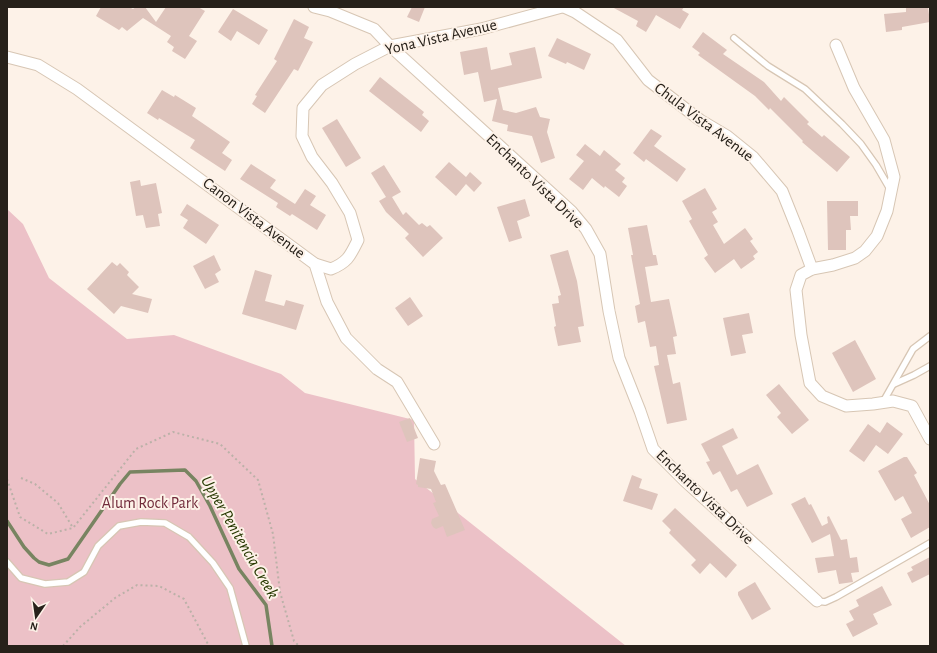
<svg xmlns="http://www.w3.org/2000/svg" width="937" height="653" font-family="'Alegreya Sans',sans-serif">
  <rect width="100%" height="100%" fill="#fdf2e8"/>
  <!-- green -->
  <polygon fill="#ecc1c7" points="7,209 23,224 49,278 127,339 174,335 281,374 305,393 414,420 415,479 626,646 7,646"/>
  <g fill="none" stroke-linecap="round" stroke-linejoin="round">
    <!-- stream -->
    <polyline stroke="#788461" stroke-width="3.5" points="7,521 24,547 34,558 39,562 49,565 68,559 120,484 130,472 185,470 196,481 210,506 239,569 266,605 272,646"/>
  </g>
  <!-- building -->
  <g fill="#dec4bc">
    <polygon points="101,7 129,7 133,9 136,7 145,7 156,22 166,7 198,7 205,11 189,36 197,41 185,59 172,51 174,47 167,42 171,36 143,18 127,31 122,27 119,30 96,16"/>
    <polygon points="412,7 425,7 419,22 407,17"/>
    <polygon points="612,7 684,7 682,10 689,14 680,29 656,15 646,32 636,26 638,21"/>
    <polygon points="906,7 928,7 930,22 902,27 902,30 886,32 884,14 906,12"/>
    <polygon points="233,9 268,30 259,45 237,31 231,41 218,32"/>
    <polygon points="294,19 309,27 304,38 313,42 298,71 294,69 265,113 252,104 257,96 255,95 277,61 274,59"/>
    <polygon points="703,32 727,50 723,54 764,82 781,101 784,97 809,122 807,124 822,137 824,135 850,157 837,172 802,142 803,141 770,108 769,110 755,96 698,55 700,53 692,47"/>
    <polygon points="557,38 591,54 584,70 567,62 566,64 548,56"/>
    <polygon points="487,47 491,70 512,65 509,53 535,47 542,78 498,88 503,110 516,113 536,107 540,117 550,119 547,132 555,158 541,163 532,136 507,131 508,125 492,121 497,99 484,102 478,72 464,75 460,52"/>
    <polygon points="380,77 424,112 422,115 429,121 421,132 369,91"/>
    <polygon points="162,90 174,97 175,95 196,108 192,116 230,142 222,153 232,160 225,171 190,148 195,140 159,118 158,120 147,113"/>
    <polygon points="337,119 361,158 346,167 322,128"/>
    <polygon points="651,129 662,136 654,146 686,169 677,182 646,159 644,162 633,153"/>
    <polygon points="585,144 600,156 604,150 621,164 615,170 625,178 622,182 627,186 619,197 605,186 604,188 592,178 583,190 569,179 584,161 576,155"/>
    <polygon points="449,162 466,177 470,172 482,183 474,192 466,184 456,196 435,177"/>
    <polygon points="251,164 276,180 270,188 295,204 305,189 316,196 310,205 326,215 317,230 292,214 290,216 276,207 278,203 240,179"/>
    <polygon points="384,165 401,192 392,197 403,215 406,212 419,225 422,223 427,227 430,225 443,238 423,257 405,238 409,234 386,212 379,201 386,197 371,173"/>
    <polygon points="140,180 141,186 156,183 162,213 158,214 160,226 146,228 143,215 136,216 130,182"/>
    <polygon points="705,188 717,209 712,212 718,222 713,225 724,244 745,228 753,239 750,241 758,252 753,256 755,259 741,269 734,259 715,273 704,258 708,255 689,221 692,219 682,201"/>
    <polygon points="525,199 530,216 517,221 522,238 509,242 497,207"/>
    <polygon points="827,201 858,201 858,216 850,216 851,230 846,230 846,250 828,250"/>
    <polygon points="187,204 219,225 206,244 183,228 188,220 180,215"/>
    <polygon points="647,225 653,255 656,255 658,265 645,267 651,302 669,299 677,336 673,337 676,354 667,355 673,384 680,382 687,420 667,424 654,366 659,365 656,346 650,347 645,321 638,323 635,306 640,304 631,255 633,255 628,228"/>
    <polygon points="568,250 577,281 584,326 578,327 581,342 558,346 554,327 556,326 552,304 559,303 558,296 561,295 550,255"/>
    <polygon points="214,255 221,270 215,274 219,282 205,289 193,266"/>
    <polygon points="112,262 117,266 120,263 129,272 127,275 139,287 132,294 152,299 148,313 121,306 114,314 87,289"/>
    <polygon points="255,270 272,275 265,301 284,306 286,300 304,305 296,330 242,314"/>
    <polygon points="410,297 423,316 408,326 395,308"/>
    <polygon points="749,313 753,333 742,335 746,353 731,356 723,318"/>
    <polygon points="855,340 876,379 853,392 832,353"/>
    <polygon points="779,384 809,420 792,434 777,417 781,413 766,395"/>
    <polygon points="410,418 418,438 407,442 399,422"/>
    <polygon points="887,422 903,434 888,454 876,445 864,462 849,451 868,424 880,433"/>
    <polygon points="733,428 738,438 722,446 737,475 758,464 773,494 747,507 737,489 731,492 720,471 713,475 706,462 710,461 701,444"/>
    <polygon points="904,457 907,457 917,473 914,475 930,505 930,527 911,538 901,519 912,513 903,496 895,501 878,471"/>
    <polygon points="420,458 436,461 434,471 441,485 445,484 465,530 447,537 443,526 436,529 433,527 431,523 432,519 439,516 433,503 436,502 431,489 418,487 418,485 416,484"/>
    <polygon points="632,475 642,479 639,488 658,494 652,510 623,501"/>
    <polygon points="805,497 809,505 811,504 822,526 828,523 827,517 829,516 841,540 847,539 850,558 857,557 859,572 851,573 853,582 839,584 836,570 818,573 815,558 834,556 830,534 812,543 791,504"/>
    <polygon points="675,508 737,565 726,578 710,563 700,574 691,565 696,560 669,533 671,530 662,521"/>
    <polygon points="930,557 930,574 912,583 907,573 913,570 911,567"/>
    <polygon points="755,582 771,609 752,620 738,595 738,592"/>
    <polygon points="882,586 892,605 873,614 878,624 853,637 846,624 854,620 849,611 859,606 856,600"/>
  </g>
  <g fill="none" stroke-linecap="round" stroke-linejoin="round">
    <!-- lane casing -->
    <g stroke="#d7c6b4" stroke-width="8">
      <g id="lane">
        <polyline points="734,38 768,66 805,89 842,124 861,144 876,165 890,189"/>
        <polyline points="894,384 914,375 930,366"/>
        <polyline points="883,402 913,349 930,336"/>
        <polyline points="7,562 21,578 45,584 68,582 84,572 98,546 119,526 141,522 165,523 189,537 213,563 230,588 246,646"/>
        <polyline points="817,601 825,602 836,597 930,543"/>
      </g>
    </g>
    <!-- street casing -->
    <g stroke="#d7c6b4" stroke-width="13">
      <g id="street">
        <polyline points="314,7 330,11 374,29 390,46 571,211 586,229 600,254 609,311 619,358 640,411 653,449 685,481 817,601"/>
        <polyline points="564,7 575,12 617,40 648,80 700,120 727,136 753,157 782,191 798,231 812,269"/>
        <polyline points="836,45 854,88 884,140 894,177 887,211 877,236 865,251 855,258 833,265 812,269 801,275 796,290 801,335 810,383 822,396 846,406 873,404 893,401 912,406 930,439"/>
        <polyline points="7,57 38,65 77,89 315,264 327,302 346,338 377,369 397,382 434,444"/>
        <path d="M315 264 331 269C348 262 350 256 358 240L350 213 332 183 312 157 302 136 303 108 322 85 355 64 390 46 481 29 562 7"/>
      </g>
    </g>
    <!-- path -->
    <g stroke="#bbb1a8" stroke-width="2" stroke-dasharray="2 3" stroke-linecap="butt">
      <polyline points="21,478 35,484 58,503 73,528"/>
      <polyline points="7,479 20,517 48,534 73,528 136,449 173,432 220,444 258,480 273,534 280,592 294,641 299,646"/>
      <polyline points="63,646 80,627 115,598 137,585 159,586 184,599 209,646"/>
    </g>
    <!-- lane -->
    <use href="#lane" stroke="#fff" stroke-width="5.5"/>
    <!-- street -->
    <use href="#street" stroke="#fff" stroke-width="11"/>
  </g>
  <g text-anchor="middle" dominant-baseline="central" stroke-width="4" stroke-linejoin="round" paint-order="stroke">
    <!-- street labels -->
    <g font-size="16" fill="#27211a" stroke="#fdf2e8">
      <text transform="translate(441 37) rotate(-13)">Yona Vista Avenue</text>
      <text transform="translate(704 122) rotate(37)">Chula Vista Avenue</text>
      <text transform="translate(535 181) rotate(44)">Enchanto Vista Drive</text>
      <text transform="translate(254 218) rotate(37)">Canon Vista Avenue</text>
      <text transform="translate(705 497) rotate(44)">Enchanto Vista Drive</text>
    </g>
    <!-- park labels -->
    <g font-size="16" fill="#722b3b" stroke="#fdf2e8">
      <text x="150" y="503">Alum Rock Park</text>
    </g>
    <!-- water labels -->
    <g font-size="17" font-style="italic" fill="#263801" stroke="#fdf2e8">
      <text transform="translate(240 537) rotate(60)">Upper Penitencia Creek</text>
    </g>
  </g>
  <!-- border -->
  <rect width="937" height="653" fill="none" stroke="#27211a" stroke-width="16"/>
  <!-- north arrow -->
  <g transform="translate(36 617) rotate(193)" stroke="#fdf2e8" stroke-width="3" paint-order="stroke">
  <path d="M0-3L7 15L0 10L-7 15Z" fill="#27211a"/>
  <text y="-6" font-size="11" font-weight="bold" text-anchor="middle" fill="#27211a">N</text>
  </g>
</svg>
